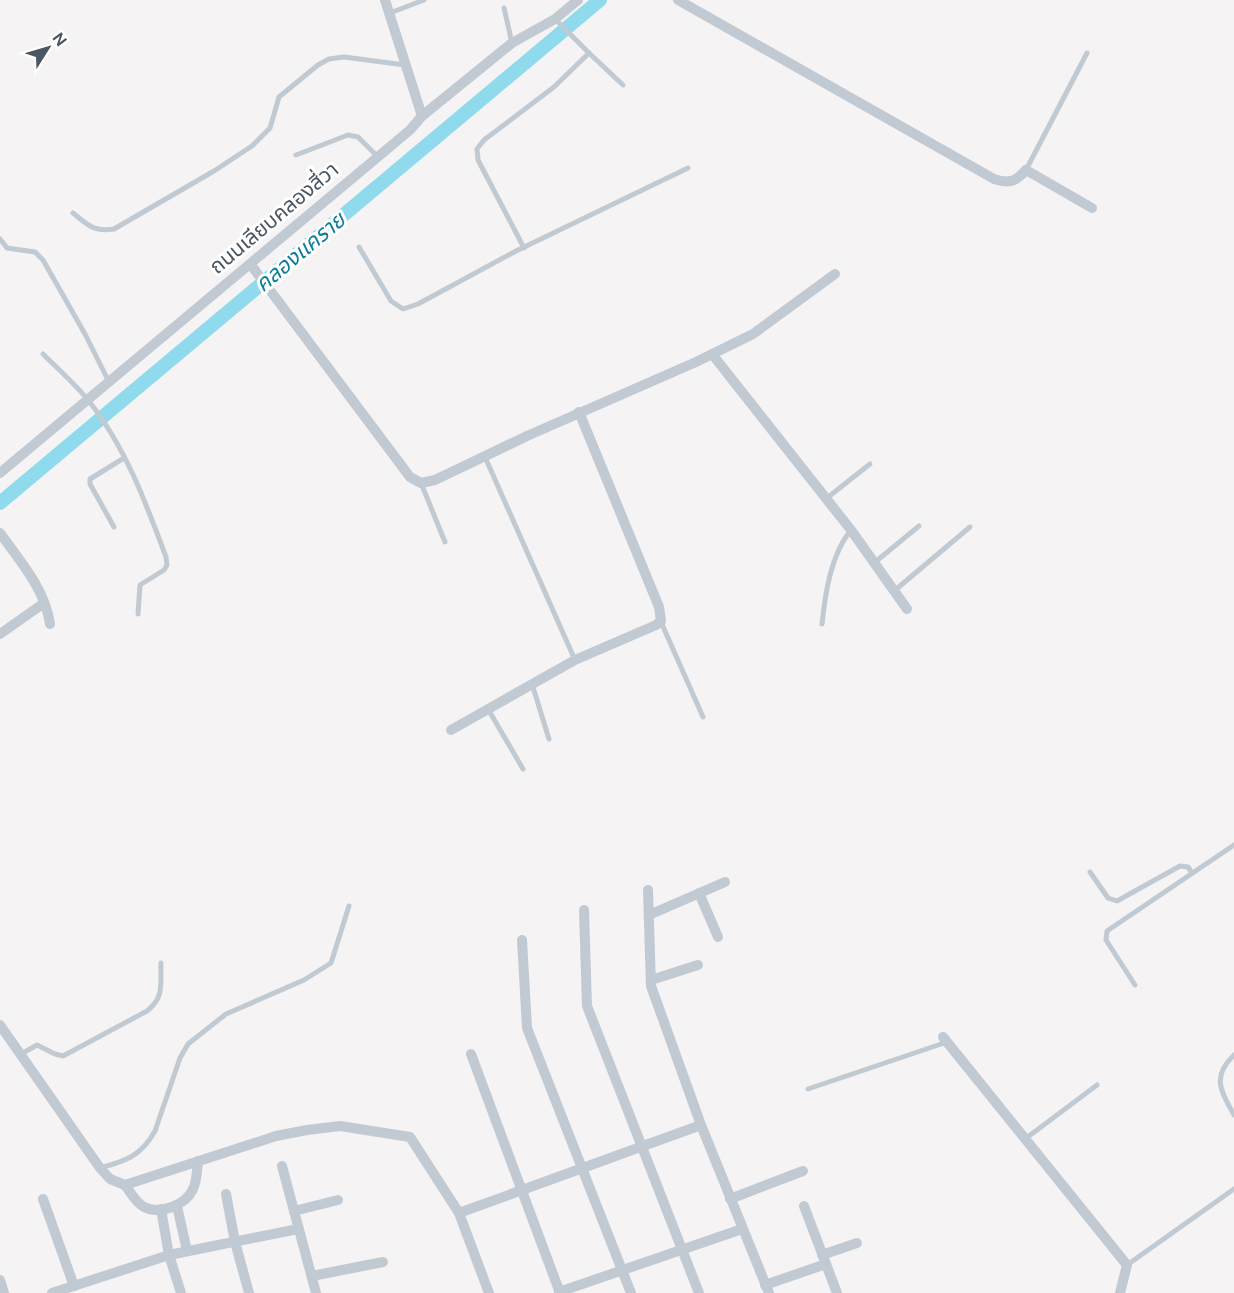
<svg xmlns="http://www.w3.org/2000/svg" width="1234" height="1293" font-family="'DM Sans','Noto Sans Thai',sans-serif">
  <rect width="100%" height="100%" fill="#f5f3f3"/>
  <g fill="none" stroke-linecap="round" stroke-linejoin="round">
    <!-- canal -->
    <polyline stroke="#90daee" stroke-width="14" points="0,503 600,0"/>
    <!-- lane -->
    <g stroke="#c1cad2" stroke-width="5">
      <polyline points="504,8 512,43"/>
      <polyline points="390,13 424,0"/>
      <polyline points="589,53 623,85"/>
      <polyline points="296,155 348,135 358,137 378,157"/>
      <polyline points="1026,170 1087,53"/>
      <path d="M73 213C88 225 93 232 114 229L214 171 252 146 270 128 279 97 318 65 329 59 344 57 405 65"/>
      <polyline points="0,239 7,248 35,252 43,260 85,334 109,382"/>
      <polyline points="359,247 391,301 403,309 418,304 516,251 688,168"/>
      <polyline points="524,248 478,160 477,149 484,140 554,87 589,53 555,19"/>
      <path d="M43 354C58 369 75 384 88 400 125 446 146 503 166 557L167 565 164 570 140 585 138 614"/>
      <polyline points="485,457 575,660"/>
      <polyline points="421,483 445,542"/>
      <polyline points="827,498 870,464"/>
      <polyline points="114,527 90,484 90,479 124,458"/>
      <polyline points="874,563 919,526"/>
      <polyline points="894,591 970,527"/>
      <polyline points="661,622 703,717"/>
      <path d="M822 624C825 594 831 554 851 530"/>
      <polyline points="532,684 549,739"/>
      <polyline points="488,709 523,769"/>
      <polyline points="1090,872 1108,898 1117,901 1180,866 1188,867 1192,873"/>
      <polyline points="1135,985 1106,940 1107,931 1234,845"/>
      <path d="M21 1054 37 1045 55 1054 63 1056 147 1011C165 997 160 984 161 963"/>
      <path d="M1234 1055C1211 1077 1221 1091 1234 1115"/>
      <polyline points="808,1089 947,1042"/>
      <polyline points="1025,1139 1097,1085"/>
      <path d="M100 1168C126 1161 141 1156 155 1131L180 1058 188 1044 226 1014 304 980 331 963 349 906"/>
      <polyline points="1127,1265 1234,1189"/>
    </g>
    <!-- street -->
    <g stroke="#c1cad2" stroke-width="10">
      <polyline points="385,0 422,116"/>
      <path d="M678 0 994 179C1009 184 1015 182 1026 170L1092 208"/>
      <polyline points="251,265 410,477 421,483 435,480 527,436 696,362 753,334 835,274"/>
      <polyline points="712,354 851,530 907,609"/>
      <polyline points="0,473 410,130 422,116 512,43 555,19 578,0"/>
      <path d="M0 533C20 561 45 589 50 624"/>
      <polyline points="0,634 44,603"/>
      <polyline points="451,730 575,660 656,625 661,621 659,607 579,412"/>
      <polyline points="648,890 651,986 701,1125 769,1293"/>
      <polyline points="699,893 718,937"/>
      <polyline points="584,910 587,1006 699,1293"/>
      <polyline points="649,915 725,882"/>
      <polyline points="522,940 527,1028 631,1293"/>
      <polyline points="651,980 698,965"/>
      <polyline points="0,1025 100,1168 110,1179 125,1185 276,1136 307,1130 340,1126 410,1137 459,1213 701,1125"/>
      <polyline points="943,1037 1127,1265 1120,1293"/>
      <polyline points="471,1054 560,1293"/>
      <polyline points="282,1166 316,1293"/>
      <path d="M125 1185C131 1193 135 1202 144 1207 160 1215 186 1205 193 1189 197 1181 197 1170 198 1161"/>
      <polyline points="226,1194 235,1242 249,1293"/>
      <polyline points="43,1199 74,1286"/>
      <polyline points="730,1199 803,1171"/>
      <polyline points="177,1206 187,1251"/>
      <polyline points="804,1206 837,1293"/>
      <polyline points="161,1209 169,1255 181,1293"/>
      <polyline points="294,1211 338,1200"/>
      <polyline points="459,1213 489,1293"/>
      <polyline points="822,1255 857,1243"/>
      <polyline points="312,1276 383,1262"/>
      <polyline points="0,1280 4,1293"/>
      <polyline points="765,1285 826,1264"/>
      <polyline points="559,1292 742,1229"/>
      <polyline points="52,1293 169,1255 298,1229"/>
    </g>
  </g>
  <g text-anchor="middle" dominant-baseline="central" stroke-width="6" stroke-linejoin="round" paint-order="stroke">
    <!-- street labels -->
    <g font-size="21" fill="#4a5661" stroke="#fff">
      <text transform="translate(274 218) rotate(-40)">ถนนเลียบคลองสี่วา</text>
    </g>
    <!-- water labels -->
    <g font-size="22" font-style="italic" fill="#0c7c9b" stroke="#fff">
      <text transform="translate(300 252) rotate(-40)">คลองเเคราย</text>
    </g>
  </g>
  <!-- north arrow -->
  <g transform="translate(48 48) rotate(53)" stroke="#ffffff" stroke-width="4.5" paint-order="stroke">
  <path d="M0-4.5L10 22L0 15L-10 22Z" fill="#4a5661"/>
  <text y="-9" font-size="16" font-weight="bold" text-anchor="middle" fill="#4a5661">N</text>
  </g>
</svg>
